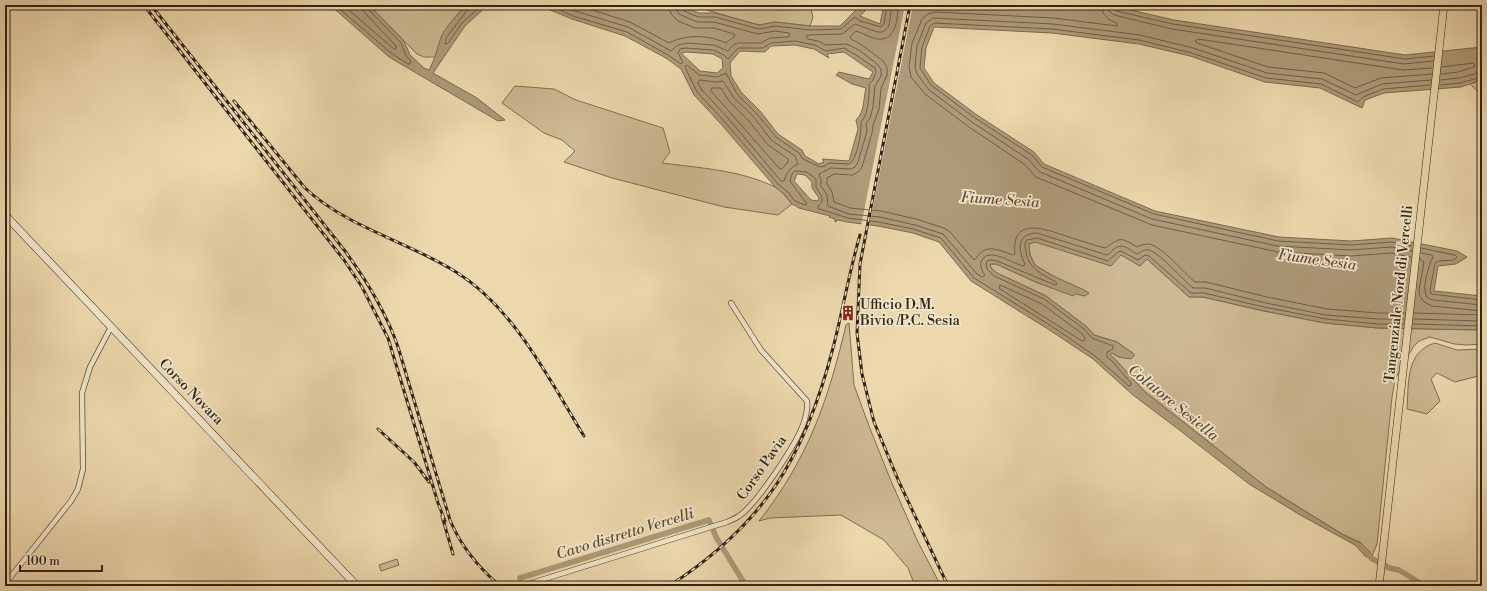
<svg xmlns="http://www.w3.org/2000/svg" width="1487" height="591" font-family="'Libre Bodoni',serif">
  <rect width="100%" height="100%" fill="#edd8ad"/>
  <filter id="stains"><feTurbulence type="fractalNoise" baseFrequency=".005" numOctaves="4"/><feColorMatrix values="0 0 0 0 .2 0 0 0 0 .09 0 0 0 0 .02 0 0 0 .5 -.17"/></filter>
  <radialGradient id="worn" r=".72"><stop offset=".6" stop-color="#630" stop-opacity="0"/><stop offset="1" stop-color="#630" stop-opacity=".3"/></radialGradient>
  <!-- green -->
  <g fill="#cdb993" stroke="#7f6e52">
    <polygon points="369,5 451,5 462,9 442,36 436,57 424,57 417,54"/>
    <polygon points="698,5 810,5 813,17 810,26 775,22 759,25 703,9"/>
    <polygon points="1482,80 1482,96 1470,84"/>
    <path d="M515 86 554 89 576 100 663 128 670 152 662 163C700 168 740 170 775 187 783 191 786 198 792 204L778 215 724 207 612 178 564 162 575 151 562 140 544 133 502 103Z"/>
    <polygon points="1035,242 1121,254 1140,266 1147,259 1189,297 1203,297 1264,311 1325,323 1378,328 1482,330 1482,344 1467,345 1454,344 1430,337 1419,341 1413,347 1395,379 1392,397 1377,544 1372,556 1361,543 1342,534 1266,487 1145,392 1114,358 1109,355 1112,353 1119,357 1134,356 1133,354 1117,342 1094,335 1087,327 1046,296 997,273 991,268 990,264 996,264 1038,283 1085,295 1035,265 1030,255 1029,244"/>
    <path d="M849 323 854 385 869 426 891 481 918 542 941 586H915L908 568 884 540 841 515 770 518 759 521C808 459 828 401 846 325Z"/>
    <path d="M1435 343 1457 350 1482 349V375L1455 382 1437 373 1431 379 1440 401 1427 414 1407 409C1409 383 1405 352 1435 343Z"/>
    <polygon points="397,559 399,565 381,571 379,565"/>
  </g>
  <!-- water -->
  <g fill="#ad9a78" stroke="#7b6a4f" fill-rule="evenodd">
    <path d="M330 5H369L404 41 410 55 424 68 429 70C435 59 437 49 441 37 445 28 459 12 467 5H488L465 26 433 73 477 98 505 120 498 121 389 57Z"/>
    <path d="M538 5H680L699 13H715L759 25 775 22 810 26H840L859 7 863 8 865 11 860 16 880 24 884 5H1109L1174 20 1405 55 1482 47V80L1461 87 1384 93 1365 100 1362 108 1320 88 1265 82 1190 56 1139 44 1052 33 934 27 926 48 924 68 934 83 977 115 1034 152 1044 164 1155 211 1279 237 1351 241 1392 238 1457 251 1467 257 1456 264 1438 266 1434 291 1482 296V330L1378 328 1325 323 1264 311 1203 297H1189L1147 259 1140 266 1121 255 1111 266 1035 242 1029 244 1030 255 1035 265 1051 275 1084 290 1089 293 1085 296 1075 294 1073 296 1038 283 996 264H990L991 268 997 273 1046 296 1087 327 1094 335 1117 342 1134 354V356L1131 359 1119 357 1112 353 1110 355 1114 358 1145 392 1266 487 1342 534 1361 543 1371 553 1366 557 1355 545 1302 516 1249 484 1178 429 1133 395 1093 359 1051 331 971 281 939 242 913 233 878 226 847 222 838 220 835 222V219L829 217 830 216 799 208 792 204 785 195 775 187 721 124 694 95 681 69 666 58 625 36 572 19ZM795 45 814 49 829 58 827 54 844 52 873 72 869 79 839 72 836 75 852 84 866 88C863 100 865 111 856 120L858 129 849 161 822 159 824 162 819 164 805 156 802 150 778 134 760 111 741 92 731 76 730 63 740 51 765 52 771 46ZM687 52 713 54 722 59 723 68 717 73 700 71 681 53ZM797 174 805 175 812 182V188L819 198 818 201 811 200 794 181Z"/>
  </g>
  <!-- pier -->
  <polygon fill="#edd8ad" points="905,5 913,5 869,227 861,226"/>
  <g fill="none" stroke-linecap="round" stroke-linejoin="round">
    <!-- shore -->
    <g stroke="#6f5e45" stroke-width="1">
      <polyline points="335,5 391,53 408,64 410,64 411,61 406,56 401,43 368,9 367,5"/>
      <polyline points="343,5 394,49 396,49 396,46 364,12 362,5"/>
      <polyline points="469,5 468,9 446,38 445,44 448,43 462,23 482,5"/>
      <path d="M548 5 573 16 627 32 668 55 681 64 683 62 678 53 680 49 686 48 713 50 724 55 728 59 738 48H763L771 43 795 41 815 45 826 51 844 48 856 55 875 68 876 72 873 80 869 84C870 90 868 110 865 116 864 118 862 120 861 122 862 130 857 161 849 164L829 163 825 166 820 167 803 159 799 153 776 137 757 114 737 94 726 73 717 77 699 75 687 65 685 67 697 92 724 121 778 184 788 192 795 201 805 205 807 204 790 181 792 174 795 171 807 172 816 179V187L822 197V202L818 206 819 209 848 218 879 222 913 229 941 238 974 278 1053 327 1095 356 1129 386 1131 385V383L1112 361 1107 357V352L1113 349V346L1092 338 1084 329 1044 299 994 276 987 269 986 264 987 261 991 260 997 261 1055 285 1057 284 1056 282C1043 275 1028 268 1026 252 1025 247 1024 244 1027 240L1037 238 1108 261 1118 252 1121 251 1138 260 1145 255 1149 256 1191 293H1204L1264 307 1326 319 1378 324H1404"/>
      <polyline points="561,5 575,11 628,27 671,51 678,45 687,43 714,45 728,51 733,45 738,43 761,43 770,38 789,37 790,35 789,33 775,31 758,34 714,22 697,22 679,14 676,10 675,5"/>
      <path d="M576 5 630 22 669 43C687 34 708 35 726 43L735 36 734 34 714 28H695L678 21 671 14 669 5"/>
      <polyline points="680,5 682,10 698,17 715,17 759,29 775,26 810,30 841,29 855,17 860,21 881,27 884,24 887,5"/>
      <path d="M892 5 889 26 883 32H877L855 24 842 34 808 35 806 36 808 39 818 41 826 45 847 44 859 50 877 64 881 69V76L875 86 873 107 870 118 866 123 867 131 858 162 855 167 851 169 831 168 819 174 821 180V186L827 195 828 206 849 214 880 217 915 225 943 234 977 274 982 277 985 275C982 271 979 265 982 260 990 246 1014 265 1024 266L1025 264C1018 249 1016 234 1037 233L1107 255C1110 254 1111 251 1114 249 1122 242 1130 250 1137 254 1141 252 1144 249 1149 250 1160 253 1183 280 1193 288H1205L1266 303 1326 315 1378 319H1404"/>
      <path d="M898 5C898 18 896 41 878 39 870 38 863 33 856 31L850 37 851 39 862 45 883 61 887 67V75L881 88 879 109 873 125 872 133 862 167 858 172 853 175 834 174 827 178V184L832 192 834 202 850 208 881 211 916 219 944 228 950 232 974 260C977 258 979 253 983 251 993 245 1004 253 1014 255L1015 254C1011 216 1045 229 1066 236 1079 240 1092 245 1105 248 1121 238 1119 236 1137 247 1141 245 1145 244 1149 244 1162 246 1184 273 1195 282H1206L1267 297 1327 309 1379 313H1405"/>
      <path d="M1101 5C1102 15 1108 20 1117 23V26L1053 18 936 12 928 14 922 19 912 43 909 67 911 77 925 94 969 127 1024 164 1036 177 1152 225 1278 252 1351 256 1391 253 1411 257"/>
      <polyline points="1107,5 1109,11 1114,15 1172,29 1404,64 1433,61"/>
      <polyline points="1112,5 1113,8 1116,11 1173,24 1405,59 1434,56"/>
      <polyline points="1432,74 1381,78 1355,88 1324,73 1268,67 1197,43 1195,41 1198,39 1403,70 1432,68"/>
      <polyline points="1441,74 1458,72 1474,67 1475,65 1473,63 1442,67"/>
      <path d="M700 80 716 82 723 81 734 98 754 117 771 140 795 156 798 164C790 168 787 172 784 181H781L728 118 702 90 698 83Z"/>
      <polyline points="1440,80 1459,78 1482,72"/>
      <polyline points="1440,85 1460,83 1482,77"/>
      <polygon points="712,88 721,88 729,101 749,121 767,144 788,159 788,162 782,169 779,168 711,91"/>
      <polyline points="1412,246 1391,242 1351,245 1278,241 1154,214 1042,167 1032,155 975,118 931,85 920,68 922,47 930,26 934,23 1052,29 1139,40 1192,53 1266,78 1321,84 1358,102 1363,97 1383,89 1430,85"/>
      <polyline points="1421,248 1455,255 1457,257 1454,260 1438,261 1435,263 1430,290 1431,294 1482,300"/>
      <polyline points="1412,251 1391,247 1351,250 1277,246 1152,219 1040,172 1028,159 972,122 929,90 917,74 915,67 917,46 926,23 933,18 1053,24 1140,35 1193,48 1267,73 1322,79 1356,95 1382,84 1431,80"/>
      <path d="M1421 253 1432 255 1433 257C1429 264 1422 287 1426 295 1427 298 1430 299 1433 300L1482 305"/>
      <polyline points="1420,259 1424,262 1419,290 1420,296 1424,302 1432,306 1482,311"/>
      <polygon points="1000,285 1042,304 1081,333 1085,338 1085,340 1082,341 1000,289"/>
      <polyline points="1414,313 1482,315"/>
      <polyline points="1413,319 1482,321"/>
      <polyline points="1413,324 1482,326"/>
    </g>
    <!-- canal -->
    <g stroke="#ad9a78" stroke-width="5.5">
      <polyline points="1364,550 1371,558 1389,568 1399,570 1425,586"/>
      <polyline points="520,578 709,520 716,537 746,586"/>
      <polyline points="495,586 497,586"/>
    </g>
    <!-- minor casing -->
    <g stroke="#605039" stroke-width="6">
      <g id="minor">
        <polyline points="5,584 71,501 78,489 83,469 82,393 90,367 111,327"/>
        <path d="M522 586 727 522C731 520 735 519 739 516 756 505 795 446 803 425 806 417 808 410 807 401L761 350 731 303"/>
      </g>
    </g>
    <!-- secondary casing -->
    <g stroke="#312312" stroke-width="8">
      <polyline id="secondary" points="5,215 357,586"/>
    </g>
    <!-- primary casing -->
    <g stroke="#312312" stroke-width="8">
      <polyline id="primary" points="1379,586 1444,5"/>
    </g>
    <!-- minor -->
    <use href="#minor" stroke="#f3e6ca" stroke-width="4.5"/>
    <!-- secondary -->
    <use href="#secondary" stroke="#f3e6ca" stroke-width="7"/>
    <!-- primary -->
    <use href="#primary" stroke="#edd8ad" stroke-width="7"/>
    <!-- rail casing -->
    <g stroke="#312312" stroke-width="3">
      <g id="rail">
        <path d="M151 5 345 251C367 281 386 312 398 347L450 520C461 547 478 567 500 586"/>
        <polyline points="910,5 860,264 857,333 862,374 874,422 899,482 948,586"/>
        <polyline points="146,8 344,260 362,287 388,338 438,503 445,521"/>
        <path d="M234 101 305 188C348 228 407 241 456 272 514 308 549 379 584 436"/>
        <polyline points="378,429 414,462 429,482"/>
        <polyline points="442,516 453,554"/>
        <path d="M669 586C765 524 805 456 833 348 843 310 849 272 860 235"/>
      </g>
    </g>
    <!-- rail -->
    <use href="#rail" stroke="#f3e6ca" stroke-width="1.5" stroke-dasharray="4.5" stroke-linecap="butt"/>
  </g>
  <!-- icons -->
  <defs>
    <g id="building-bare" transform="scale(1.2)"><path d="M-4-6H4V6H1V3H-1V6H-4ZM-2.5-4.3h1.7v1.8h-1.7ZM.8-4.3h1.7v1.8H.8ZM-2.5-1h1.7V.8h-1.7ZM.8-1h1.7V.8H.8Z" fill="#8f2418" stroke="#f3e6ca" stroke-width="2.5" paint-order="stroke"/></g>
  </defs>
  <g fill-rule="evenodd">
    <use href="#building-bare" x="848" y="313"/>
  </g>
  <g text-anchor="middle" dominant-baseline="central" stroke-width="3.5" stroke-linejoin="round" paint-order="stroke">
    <!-- street labels -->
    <g font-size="14" fill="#312312" stroke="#f3e6ca">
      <text transform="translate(1399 294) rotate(-84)">Tangenziale Nord di Vercelli</text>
      <text transform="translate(191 392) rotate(46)">Corso Novara</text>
      <text transform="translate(762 468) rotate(-55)">Corso Pavia</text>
    </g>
    <!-- poi labels -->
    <g font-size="14" fill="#312312" stroke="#f3e6ca" text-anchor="start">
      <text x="860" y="305">Ufficio D.M.<tspan x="860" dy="16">Bivio /P.C. Sesia</tspan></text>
    </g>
    <!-- water labels -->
    <g font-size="15" font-style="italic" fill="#5c4d36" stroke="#f3e6ca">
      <text transform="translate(1000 200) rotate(4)">Fiume Sesia</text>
      <text transform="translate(1317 260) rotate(8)">Fiume Sesia</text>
      <text transform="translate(1173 403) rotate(39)">Colatore Sesiella</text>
      <text transform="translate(625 534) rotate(-17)">Cavo distretto Vercelli</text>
    </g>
  </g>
  <!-- margin -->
  <rect width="1487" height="591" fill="none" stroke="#edd8ad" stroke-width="20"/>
  <rect x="6" y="6" width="1475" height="579" fill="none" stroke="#312312" stroke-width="2"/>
  <rect x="10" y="10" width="1467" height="571" fill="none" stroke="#312312"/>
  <!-- scale -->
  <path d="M20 565v6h82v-6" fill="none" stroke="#312312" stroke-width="2"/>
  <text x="26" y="565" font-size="12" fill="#312312" stroke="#f3e6ca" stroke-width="3" paint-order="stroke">100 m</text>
  <rect width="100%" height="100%" filter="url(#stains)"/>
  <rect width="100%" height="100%" fill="url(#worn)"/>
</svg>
